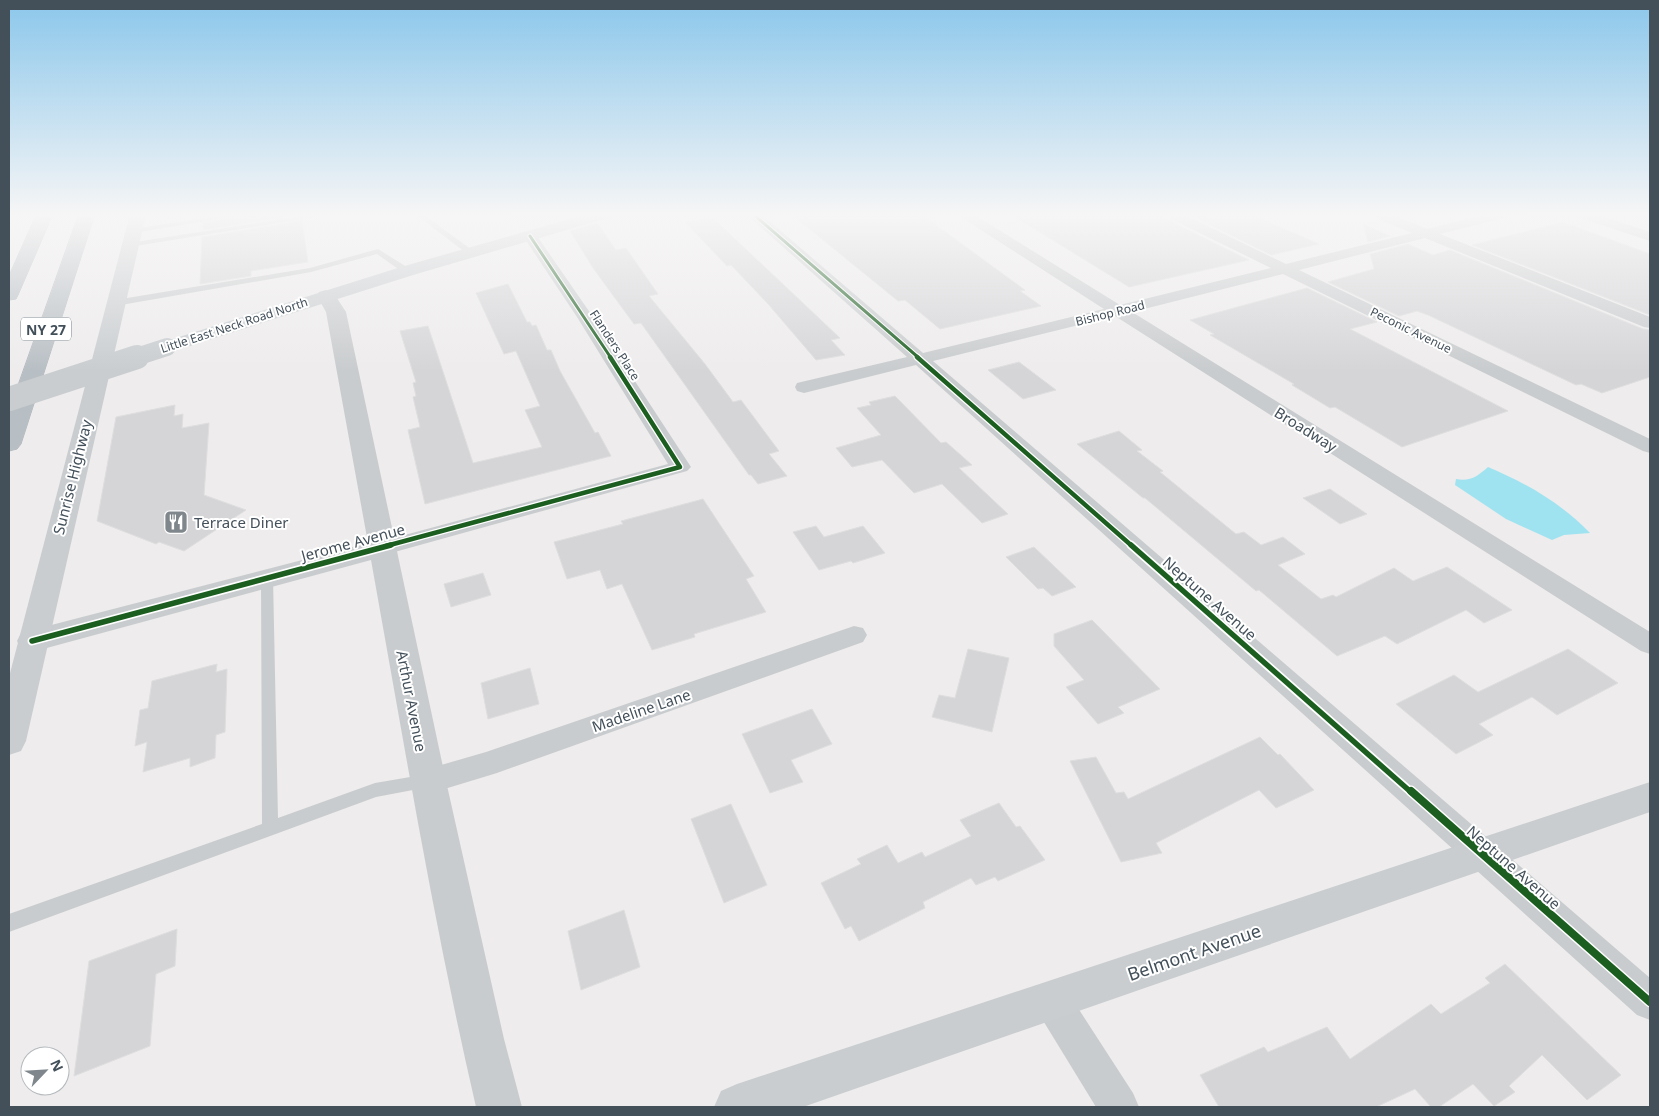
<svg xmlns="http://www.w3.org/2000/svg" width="1659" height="1116" font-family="'Noto Sans',sans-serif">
  <rect width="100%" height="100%" fill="#eeecec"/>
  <!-- water -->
  <path fill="#a0e3f0" d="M1488 467C1526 483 1561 503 1590 533L1564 535 1552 540 1506 519 1455 485 1456 479C1470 482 1478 476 1488 467Z"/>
  <!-- building -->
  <g fill="#d5d4d7" stroke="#dfdedf">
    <polygon points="251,214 301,214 203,230 203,223"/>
    <polygon points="791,214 921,214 1025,290 1020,291 1041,306 940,329 905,300 898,301"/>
    <polygon points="1010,214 1163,214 1166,219 1249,260 1129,287"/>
    <polygon points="1188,214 1251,214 1319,244 1271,255"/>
    <polygon points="713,218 840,338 831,340 845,355 816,360 769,305 731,265 727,266 685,222"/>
    <polygon points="302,221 308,262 251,271 251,276 200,284 202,237"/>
    <polygon points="1563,222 1650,254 1650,315 1472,245"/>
    <polygon points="597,223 616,250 626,248 658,294 649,296 705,364 733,402 741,400 779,451 769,454 787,476 758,484 751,475 749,475 641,323 634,324 593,268 570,231"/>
    <polygon points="1363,224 1390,236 1368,242"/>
    <polygon points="1408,244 1433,255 1450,250 1643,329 1650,330 1650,377 1602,393 1581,384 1576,385 1428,315 1417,311 1399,316 1328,282 1374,269 1370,254"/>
    <polygon points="508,284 527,322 530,322 532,326 536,325 547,350 551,350 560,371 595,433 598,432 611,456 425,504 408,430 420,427 413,397 416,396 413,383 416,382 400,331 428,326 473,463 542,447 525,410 540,406 516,351 504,354 476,293"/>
    <polygon points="1307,288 1377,322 1350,329 1508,411 1402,447 1335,407 1330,408 1292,385 1294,384 1210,335 1214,334 1190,320"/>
    <polygon points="1019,362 1056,390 1023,399 988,370"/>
    <polygon points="895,396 941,443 946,442 972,465 959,468 1008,514 982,523 942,484 914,493 882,460 852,467 836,448 881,435 857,408 871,405 869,402"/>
    <polygon points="175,405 174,416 183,414 182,428 209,423 204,495 246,510 184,551 159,542 156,544 97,521 116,417"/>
    <polygon points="1119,431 1142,450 1137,451 1163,471 1160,472 1236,534 1244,532 1261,545 1283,537 1305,554 1278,565 1321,599 1333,595 1336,597 1394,568 1413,581 1447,567 1512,610 1484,623 1466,610 1397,644 1385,636 1337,656 1259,590 1256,591 1145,498 1143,498 1077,444"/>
    <polygon points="1330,489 1367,514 1340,524 1303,498"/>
    <polygon points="703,499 754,576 746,579 766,612 694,634 695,637 652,650 622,584 607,589 600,570 567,579 554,542 623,524 621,521"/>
    <polygon points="816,526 824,537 863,526 885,553 853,563 851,561 819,570 793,532"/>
    <polygon points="1034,547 1076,587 1052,596 1043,588 1038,589 1006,557"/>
    <polygon points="483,573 491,595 451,607 444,584"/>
    <polygon points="1092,620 1160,689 1118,707 1124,713 1098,724 1066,687 1084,680 1054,646 1054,634"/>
    <polygon points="968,649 1009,658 992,732 932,717 939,695 955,698"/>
    <polygon points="1568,649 1618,683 1557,715 1532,697 1479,724 1493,735 1456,754 1396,704 1454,675 1478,692"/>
    <polygon points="217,664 216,672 227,669 225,732 216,735 215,758 190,767 190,758 143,772 147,742 135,746 140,710 148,708 152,681"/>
    <polygon points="530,668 539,704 488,719 481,683"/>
    <polygon points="812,709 832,744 791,760 803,782 770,793 742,734"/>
    <polygon points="1260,737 1278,755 1280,754 1314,790 1276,808 1259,790 1156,843 1162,853 1121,862 1070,761 1096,757 1116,793 1124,792 1128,799"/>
    <polygon points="999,803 1016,827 1020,826 1045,860 998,881 995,877 976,885 971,878 923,902 925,908 859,941 851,926 845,929 821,883 861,864 857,859 887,845 898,863 922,852 925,857 971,836 960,820"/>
    <polygon points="731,804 767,885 724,903 691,819"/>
    <polygon points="624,910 640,967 581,990 568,931"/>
    <polygon points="177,929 175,966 156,974 150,1046 74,1076 89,961"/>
    <polygon points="1505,964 1621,1075 1587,1100 1542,1055 1509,1086 1515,1092 1494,1106 1473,1084 1439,1107 1431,1107 1415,1089 1376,1107 1219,1107 1200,1075 1264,1047 1268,1052 1327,1027 1350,1059 1431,1004 1441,1014 1490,983 1485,978"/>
  </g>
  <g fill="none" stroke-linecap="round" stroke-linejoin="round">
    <!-- motorway casing -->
    <g stroke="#b1b7bd" stroke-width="1">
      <g id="motorway">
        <polygon points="37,214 53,214 18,295 16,299 9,300 9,276"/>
        <polygon points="79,214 95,214 21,444 17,449 9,451 9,411"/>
      </g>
    </g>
    <!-- service -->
    <g fill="#c9ccce" fill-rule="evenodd">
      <polygon points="230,214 249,214 133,233 129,231 133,229"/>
      <polygon points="315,214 334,214 129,247 125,245 129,243"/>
      <polygon points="415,214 423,214 476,253 469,255"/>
      <polygon points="378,249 410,269 410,273 404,273 377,254 311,272 115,306 111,303 115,300 310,268"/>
      <polygon points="267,574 273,578 278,818 375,783 428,774 434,776 436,781 434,786 376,797 9,932 9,914 262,824 261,578"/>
    </g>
    <!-- minor -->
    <g fill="#c9ccce" fill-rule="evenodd">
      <polygon points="746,214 761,214 923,353 1104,309 956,214 973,214 1120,305 1271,268 1167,217 1165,214 1183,214 1286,264 1412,233 1373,217 1371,214 1391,214 1427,229 1486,214 1510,214 1508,217 1440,234 1650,317 1650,328 1644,327 1425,238 1299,270 1650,439 1650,453 1643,451 1283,274 1132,312 1650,632 1650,654 1641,651 1115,316 933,361 1650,978 1650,1020 1637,1015 916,365 804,393 797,391 795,387 797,383 907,357"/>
      <polygon points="1575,214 1596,214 1650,232 1650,241 1577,217"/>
      <polygon points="530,232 535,233 593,317 691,467 687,471 391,553 383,556 375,553 371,548 375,543 668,464 577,317 523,236 525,233"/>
      <polygon points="854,626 863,628 867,635 863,642 497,773 428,794 417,790 413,781 417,772 486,752"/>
      <polygon points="1052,983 1065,988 1133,1093 1139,1107 1096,1107 1039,1014 1034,1001 1039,988"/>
    </g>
    <!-- tertiary -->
    <path fill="#c9ccce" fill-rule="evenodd" d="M326 290 333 292 346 312 446 781 504 1039 522 1107H476C434 926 404 743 371 560L32 652 21 649 17 641 21 633 32 630 368 543 326 312 317 296 319 292Z"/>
    <!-- secondary -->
    <g fill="#c9cdd0" fill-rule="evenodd">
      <polygon points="130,214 146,214 26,741 21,751 9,755 9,677"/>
      <polygon points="587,214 613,214 611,217 413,275 174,351 167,353 160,351 157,347 160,343 401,267"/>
      <polygon points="1650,782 1650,812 803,1107 714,1107 721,1091 737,1084"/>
    </g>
    <!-- motorway -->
    <use href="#motorway" fill="#b8bfc4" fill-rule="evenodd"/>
    <!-- secondary-bridge-far1 -->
    <polyline stroke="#c9cdd0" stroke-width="18" points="133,358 167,347"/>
    <!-- secondary-bridge -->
    <polyline stroke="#c9cdd0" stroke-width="24" points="9,399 137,357"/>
    <!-- cycleway-far3 casing -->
    <g stroke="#fff" stroke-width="5">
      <g id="cycleway-far3">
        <polyline points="753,214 919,358"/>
        <polyline points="530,236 611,358"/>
      </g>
    </g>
    <!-- cycleway-far2 casing -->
    <g stroke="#fff" stroke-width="7">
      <g id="cycleway-far2">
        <polyline points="917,357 1132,546"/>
        <polyline points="386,546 680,467 610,357"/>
      </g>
    </g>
    <!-- cycleway-far1 casing -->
    <g stroke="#fff" stroke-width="9">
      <g id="cycleway-far1">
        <polyline points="1131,545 1412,793"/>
        <polyline points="32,641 391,545"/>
      </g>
    </g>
    <!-- cycleway casing -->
    <g stroke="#fff" stroke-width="11">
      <polyline id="cycleway" points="1411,791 1650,1002"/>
    </g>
    <!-- cycleway-far3 -->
    <use href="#cycleway-far3" stroke="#1b5e20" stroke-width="3"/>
    <!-- cycleway-far2 -->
    <use href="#cycleway-far2" stroke="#1b5e20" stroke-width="4.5"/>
    <!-- cycleway-far1 -->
    <use href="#cycleway-far1" stroke="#1b5e20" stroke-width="5.5"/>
    <!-- cycleway -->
    <use href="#cycleway" stroke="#1b5e20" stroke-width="8"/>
  </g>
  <!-- sky -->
  <linearGradient id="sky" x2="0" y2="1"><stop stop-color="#8bc7eb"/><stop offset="0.58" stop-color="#f7f6f6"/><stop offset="1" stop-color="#f7f6f6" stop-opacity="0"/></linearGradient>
  <rect width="1659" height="371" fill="url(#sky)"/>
  <!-- icons -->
  <defs>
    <g id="restaurant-square" transform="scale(1.25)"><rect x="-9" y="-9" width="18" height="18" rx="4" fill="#7f878d" stroke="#fff"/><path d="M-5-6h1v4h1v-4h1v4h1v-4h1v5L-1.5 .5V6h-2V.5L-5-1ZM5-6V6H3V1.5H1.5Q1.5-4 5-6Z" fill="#fff"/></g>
  </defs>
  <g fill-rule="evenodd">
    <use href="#restaurant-square" x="176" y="522"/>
  </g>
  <g text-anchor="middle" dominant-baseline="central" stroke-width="4" stroke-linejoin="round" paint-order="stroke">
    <!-- far-street labels -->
    <g font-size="12" fill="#43505a" stroke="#fff">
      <text transform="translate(1110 313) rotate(-14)">Bishop Road</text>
      <text transform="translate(234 325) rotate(-18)">Little East Neck Road North</text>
      <text transform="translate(1411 330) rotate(26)">Peconic Avenue</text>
      <text transform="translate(615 345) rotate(57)">Flanders Place</text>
    </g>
    <!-- shield labels -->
    <rect fill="#fff" stroke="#7b848c" stroke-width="1" x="21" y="317.5" width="50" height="23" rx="4"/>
    <g font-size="14" font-weight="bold" fill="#43505a">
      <text x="46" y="329">NY 27</text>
    </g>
    <!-- street labels -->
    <g font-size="15" fill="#43505a" stroke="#fff">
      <text transform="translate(1306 429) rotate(32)">Broadway</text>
      <text transform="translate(72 477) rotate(-76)">Sunrise Highway</text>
      <text transform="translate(353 542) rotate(-15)">Jerome Avenue</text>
      <text transform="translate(1210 598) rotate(41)">Neptune Avenue</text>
      <text transform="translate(412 701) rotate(79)">Arthur Avenue</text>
      <text transform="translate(641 710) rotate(-19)">Madeline Lane</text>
      <text transform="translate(1514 867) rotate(41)">Neptune Avenue</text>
    </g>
    <!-- poi labels -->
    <g font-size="15" fill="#43505a" stroke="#fff" text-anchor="start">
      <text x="194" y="522">Terrace Diner</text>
    </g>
    <!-- near-street labels -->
    <g font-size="18" fill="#43505a" stroke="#fff">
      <text transform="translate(1194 952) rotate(-19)">Belmont Avenue</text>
    </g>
  </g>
  <!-- border -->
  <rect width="1659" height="1116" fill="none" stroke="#43505a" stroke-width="20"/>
  <!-- north arrow -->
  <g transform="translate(45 1071) rotate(65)"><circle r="24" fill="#ffffff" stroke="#b4b9bd"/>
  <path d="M0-4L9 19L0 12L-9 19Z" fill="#7f878d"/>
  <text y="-8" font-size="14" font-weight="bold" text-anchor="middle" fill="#43505a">N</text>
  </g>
</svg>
